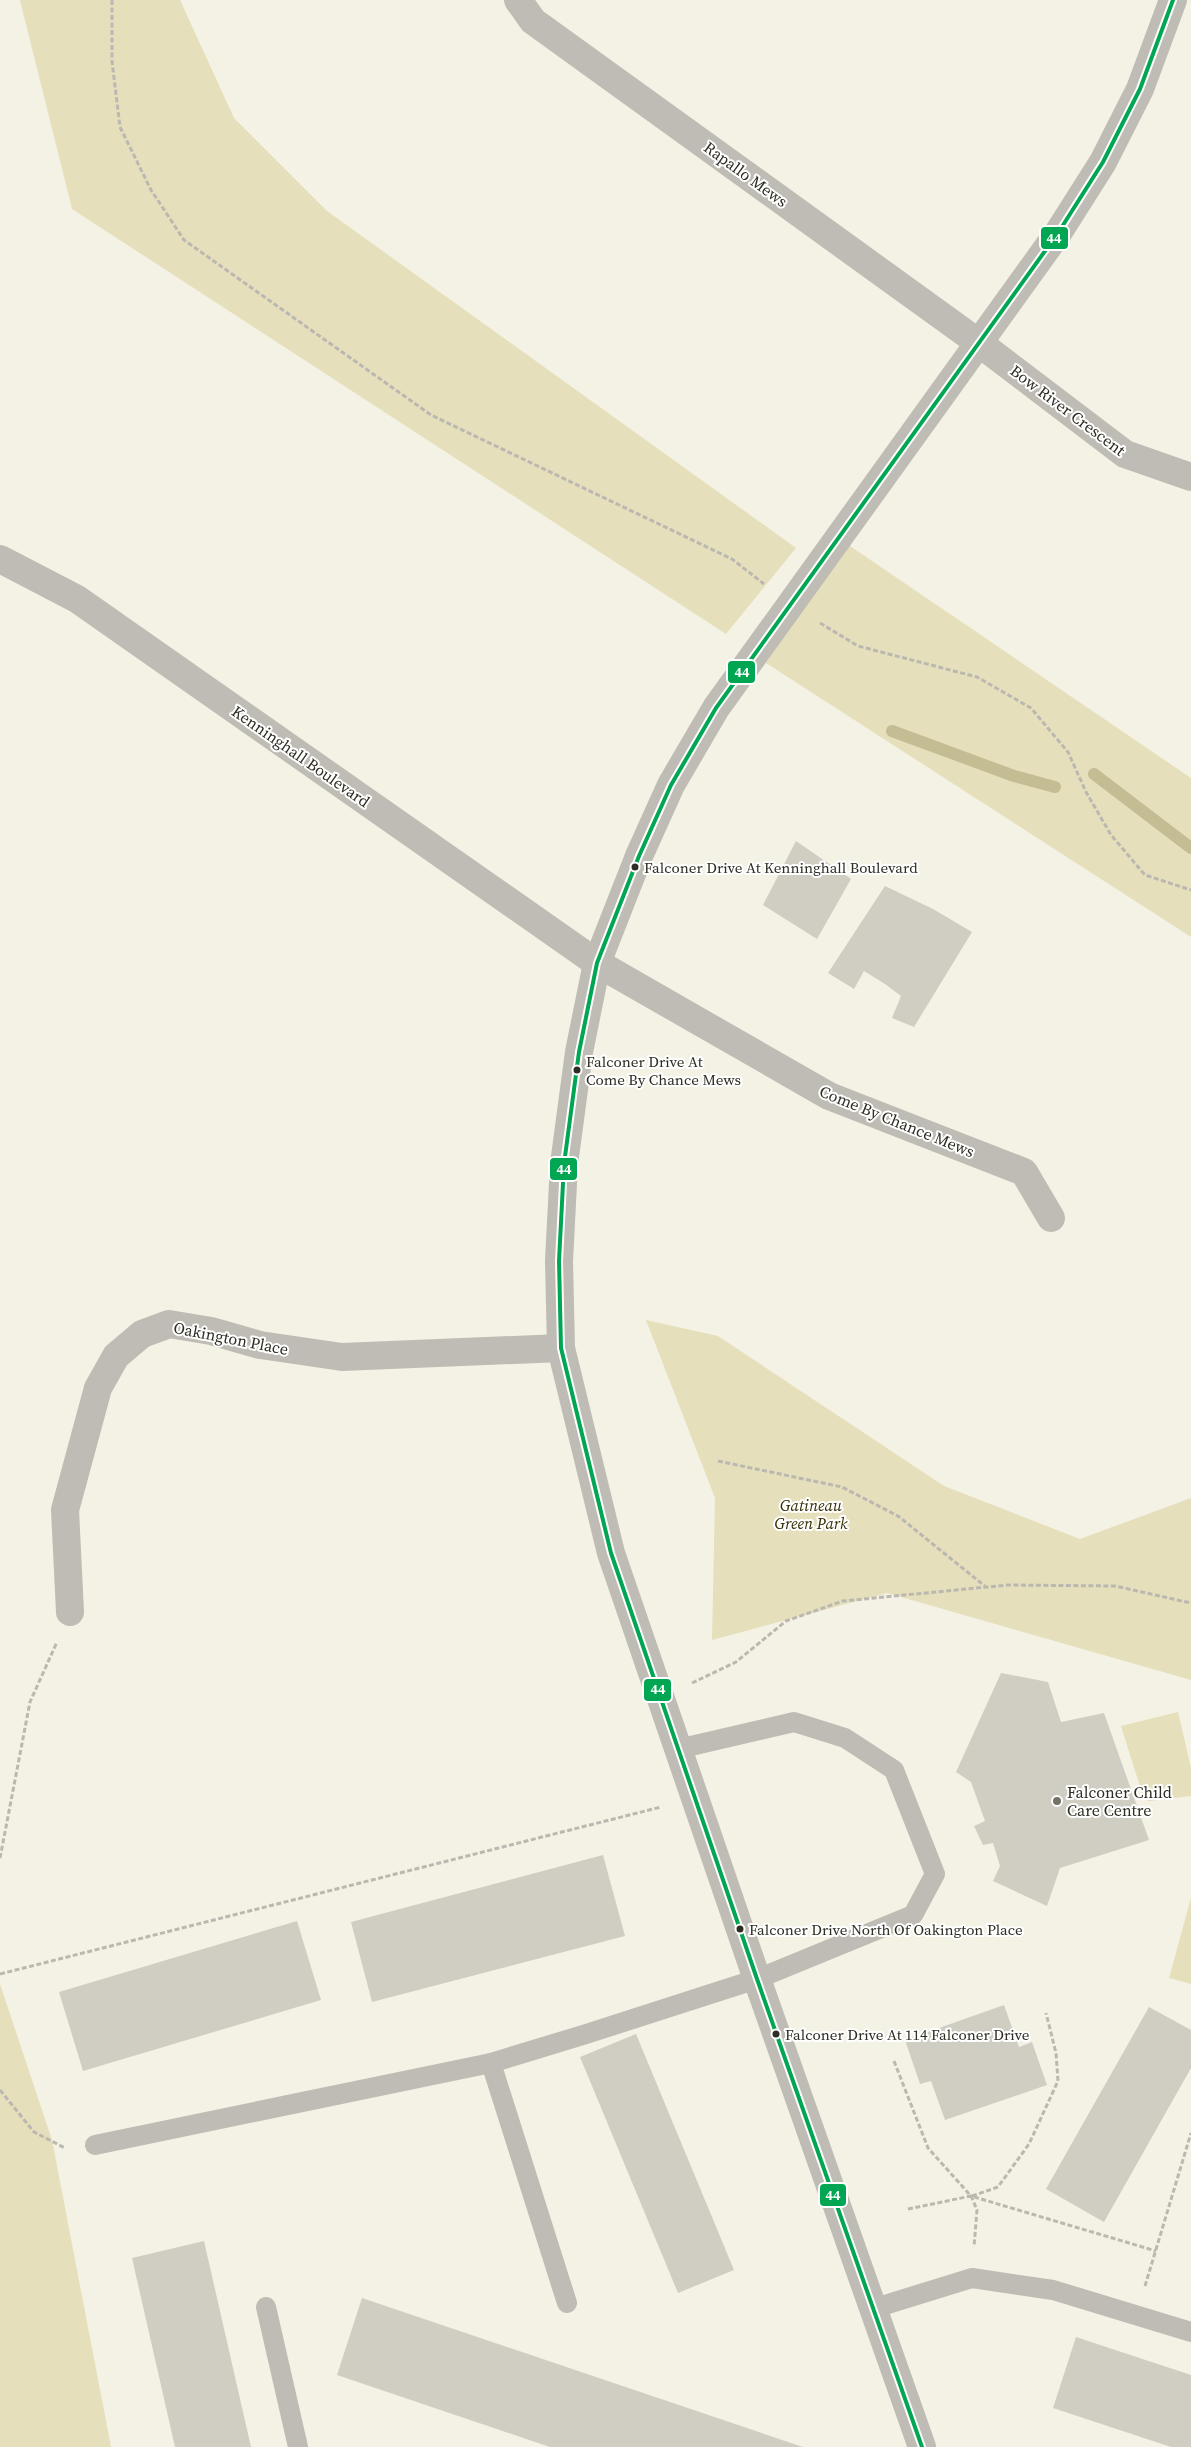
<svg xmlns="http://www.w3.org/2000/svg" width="1191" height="2447" font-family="'Source Serif 4',serif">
  <rect width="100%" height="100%" fill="#f4f2e4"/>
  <!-- green -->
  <g fill="#e5dfbb">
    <polygon points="20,0 180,0 234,118 327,211 796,548 726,634 72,209"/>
    <polygon points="847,544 1191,778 1191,937 766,663"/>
    <polygon points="646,1320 718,1336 944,1486 1080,1539 1191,1498 1191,1680 887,1593 712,1640 715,1498"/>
    <polygon points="1178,1712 1191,1768 1191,1796 1149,1801 1144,1799 1121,1726"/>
    <polygon points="1191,1898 1191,1984 1169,1978"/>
    <polygon points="0,1984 52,2140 111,2447 0,2447"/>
  </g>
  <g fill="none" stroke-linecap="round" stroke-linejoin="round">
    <!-- stream -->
    <g stroke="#c4bd94" stroke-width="12">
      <polyline points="892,731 1014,776 1055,787"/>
      <polyline points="1094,774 1191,848"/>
    </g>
  </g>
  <!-- building -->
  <g fill="#d0cec3">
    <polygon points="796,841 851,879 817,939 763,905"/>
    <polygon points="885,886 933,909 972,932 914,1027 892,1018 901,996 885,984 864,971 854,989 828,973"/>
    <polygon points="1001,1673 1048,1682 1061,1722 1104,1713 1149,1840 1060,1868 1047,1906 993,1881 1000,1866 993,1843 983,1845 974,1826 985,1821 971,1782 956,1772"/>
    <polygon points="603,1855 625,1936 372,2002 351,1922"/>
    <polygon points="297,1921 321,2000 83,2071 59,1992"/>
    <polygon points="1004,2005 1019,2047 1032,2042 1047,2085 945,2120 931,2081 920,2084 905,2040"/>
    <polygon points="1149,2007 1191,2030 1191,2068 1104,2222 1046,2189"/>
    <polygon points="636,2034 734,2270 678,2293 580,2057"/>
    <polygon points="204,2241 251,2447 175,2447 132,2258"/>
    <polygon points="362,2298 803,2447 550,2447 337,2375"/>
    <polygon points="1076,2337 1191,2375 1191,2447 1171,2447 1053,2408"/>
  </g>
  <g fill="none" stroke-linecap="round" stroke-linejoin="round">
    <!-- path -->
    <g stroke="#bab8b0" stroke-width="3" stroke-dasharray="5 2.5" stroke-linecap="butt">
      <polyline points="112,0 112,61 120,127 151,190 184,240 431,415 732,559 764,584"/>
      <polyline points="820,623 858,646 977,677 1031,708 1068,752 1086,792 1111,835 1145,875 1191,890"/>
      <polyline points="718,1461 842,1487 898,1516 986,1587"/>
      <polyline points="692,1683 736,1662 786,1621 843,1601 1008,1585 1115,1586 1191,1603"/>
      <polyline points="0,1858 30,1702 57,1642"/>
      <polyline points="0,1974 661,1807"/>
      <polyline points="894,2061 928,2148 971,2196 977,2210 974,2247"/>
      <polyline points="0,2090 34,2132 65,2148"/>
      <polyline points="972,2196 998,2187 1029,2144 1058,2081 1056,2053 1046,2013"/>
      <polyline points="908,2209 971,2196 1156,2251"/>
      <polyline points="1145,2286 1191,2133"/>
    </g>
    <!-- service -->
    <g stroke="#bebcb4" stroke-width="20">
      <polyline points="491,2063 567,2303"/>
      <polyline points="95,2145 491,2063 583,2035 757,1979 913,1915 935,1874 894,1770 845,1738 794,1722 678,1749"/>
      <polyline points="266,2307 298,2447"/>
      <polyline points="875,2308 972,2278 1053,2290 1191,2332"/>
    </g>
    <!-- minor -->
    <g stroke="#bebcb4" stroke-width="28">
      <polyline points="518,0 533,21 979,343 1125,454 1191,477"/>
      <polyline points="0,559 77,599 597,963 829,1096 1024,1172 1051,1218"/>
      <polyline points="70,1612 65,1510 98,1388 116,1356 142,1334 169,1324 211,1331 260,1345 342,1357 561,1348"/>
      <polyline points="922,2447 757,1979 611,1553 561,1348 559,1261 564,1164 579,1052 597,963 639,856 671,785 716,708 1058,233 1103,162 1140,89 1173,0"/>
    </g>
    <!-- bus-1 casing -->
    <g stroke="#fff" stroke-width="8">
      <polyline id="bus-1" points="922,2447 757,1979 611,1553 561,1348 559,1261 564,1164 579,1052 597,963 639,856 671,785 716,708 1058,233 1103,162 1140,89 1173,0"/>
    </g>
    <!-- bus-1 -->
    <use href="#bus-1" stroke="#00a651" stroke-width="4"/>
  </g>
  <!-- markers -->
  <g fill="#2e2d23" stroke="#fff" stroke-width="2">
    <circle cx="635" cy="867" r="4.5"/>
    <circle cx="577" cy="1070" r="4.5"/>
    <circle cx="740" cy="1929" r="4.5"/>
    <circle cx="776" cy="2034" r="4.5"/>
  </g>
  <circle fill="#737267" stroke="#fff" stroke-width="2" cx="1057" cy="1801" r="5"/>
  <g text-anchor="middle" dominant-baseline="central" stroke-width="4" stroke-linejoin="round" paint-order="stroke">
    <!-- bus labels -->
    <g font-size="15" fill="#2e2d23" stroke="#fff" text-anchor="start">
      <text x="644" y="867">Falconer Drive At Kenninghall Boulevard</text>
      <text x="586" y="1061">Falconer Drive At<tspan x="586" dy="18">Come By Chance Mews</tspan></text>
      <text x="749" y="1929">Falconer Drive North Of Oakington Place</text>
      <text x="785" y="2034">Falconer Drive At 114 Falconer Drive</text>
    </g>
    <!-- street labels -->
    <g font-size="16" fill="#2e2d23" stroke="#fff">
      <text transform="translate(746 174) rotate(36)">Rapallo Mews</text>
      <text transform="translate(1068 410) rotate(37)">Bow River Crescent</text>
      <text transform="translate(301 756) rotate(35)">Kenninghall Boulevard</text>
      <text transform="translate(897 1121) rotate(22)">Come By Chance Mews</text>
      <text transform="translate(231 1338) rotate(11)">Oakington Place</text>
    </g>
    <!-- park labels -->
    <g font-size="16" font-style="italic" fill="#322b00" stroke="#fff">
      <text x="811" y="1505">Gatineau<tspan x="811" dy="18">Green Park</tspan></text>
    </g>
    <!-- poi labels -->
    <g font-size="16" fill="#2e2d23" stroke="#fff" text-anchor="start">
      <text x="1067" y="1792">Falconer Child<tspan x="1067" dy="18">Care Centre</tspan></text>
    </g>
  </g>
  <g stroke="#fff" stroke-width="2">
    <rect x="1040" y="226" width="29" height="24" rx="5" fill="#00a651"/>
    <rect x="727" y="660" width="29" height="24" rx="5" fill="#00a651"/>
    <rect x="549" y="1157" width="29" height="24" rx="5" fill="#00a651"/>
    <rect x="643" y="1678" width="29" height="24" rx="5" fill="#00a651"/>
    <rect x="819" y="2183" width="28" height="24" rx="5" fill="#00a651"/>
  </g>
  <g font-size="14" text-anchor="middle" font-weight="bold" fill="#fff">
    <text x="1054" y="243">44</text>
    <text x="742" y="677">44</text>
    <text x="564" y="1174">44</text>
    <text x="658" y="1694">44</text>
    <text x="833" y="2200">44</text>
  </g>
</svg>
